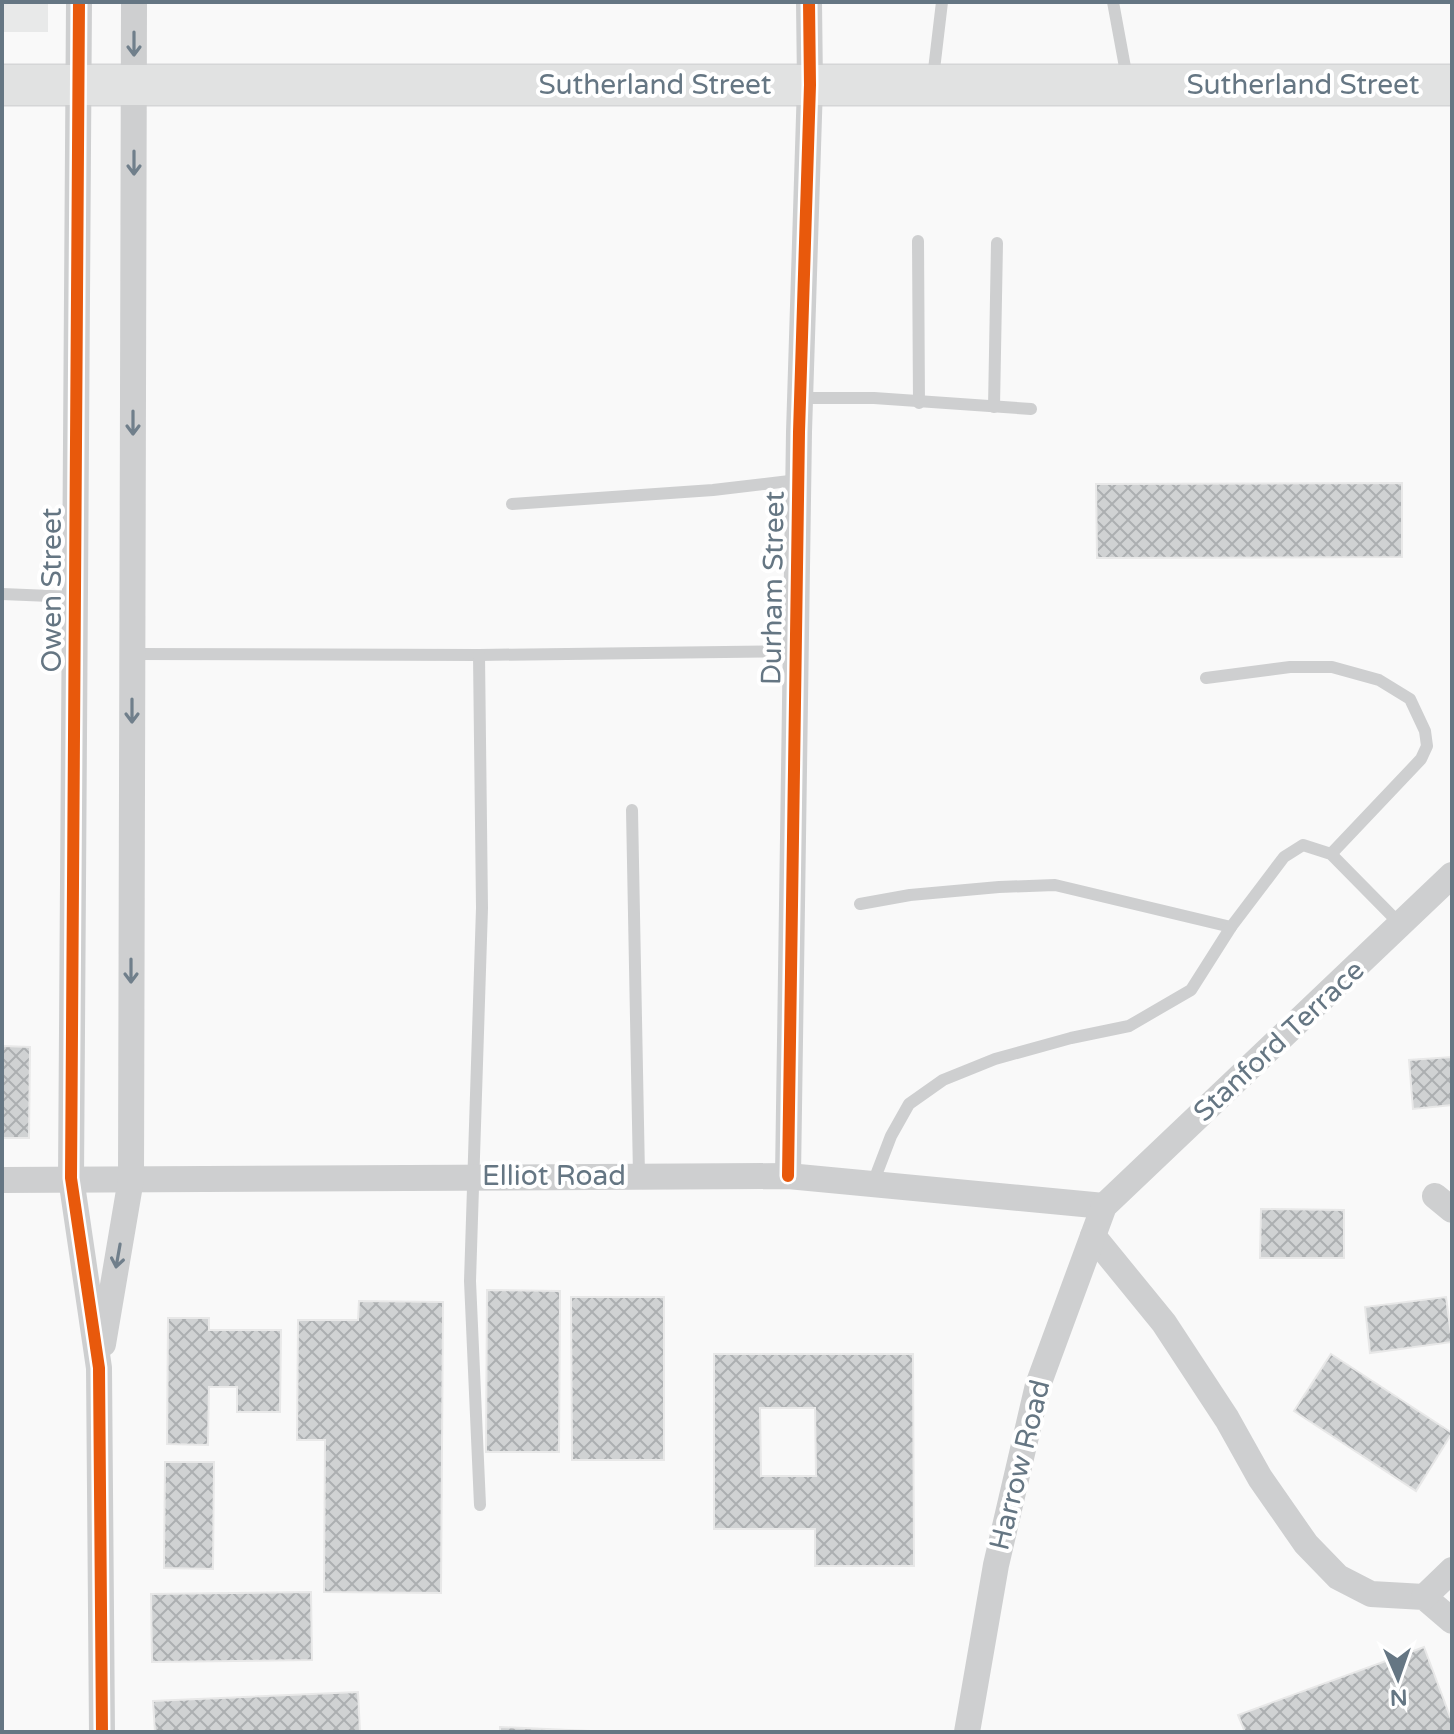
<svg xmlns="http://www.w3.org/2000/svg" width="1454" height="1734" font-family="'Varela Round',sans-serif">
  <defs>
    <pattern id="building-cross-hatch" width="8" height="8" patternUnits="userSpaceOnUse" patternTransform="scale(2)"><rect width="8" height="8" fill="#d0d2d3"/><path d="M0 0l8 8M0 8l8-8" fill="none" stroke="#acafb1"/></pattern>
  </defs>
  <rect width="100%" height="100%" fill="#f9f9f9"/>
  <!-- built -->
  <rect fill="#e8e9e9" x="2" y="2" width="46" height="30"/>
  <!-- building -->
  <g fill="url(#building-cross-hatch)" stroke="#e8e8e8" stroke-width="2" fill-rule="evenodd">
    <polygon points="1402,483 1402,557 1097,558 1096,484"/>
    <polygon points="2,1046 30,1047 29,1138 2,1138"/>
    <polygon points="1452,1057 1452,1105 1413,1109 1409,1060"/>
    <polygon points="1261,1209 1344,1210 1344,1258 1260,1258"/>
    <polygon points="487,1290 560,1291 559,1452 486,1452"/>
    <polygon points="571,1297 664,1297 664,1460 572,1460"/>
    <polygon points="1446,1297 1452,1342 1370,1353 1365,1307"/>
    <polygon points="359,1301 443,1302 441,1593 324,1592 325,1440 297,1440 298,1320 358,1320"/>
    <polygon points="168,1318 209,1318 209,1330 281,1330 280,1412 237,1412 237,1387 209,1387 208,1445 167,1444"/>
    <path d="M714 1354H913L914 1566H815V1529H714ZM760 1408H815L816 1476H761Z"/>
    <polygon points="1331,1354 1452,1433 1416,1491 1294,1411"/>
    <polygon points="165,1462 214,1462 213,1569 164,1568"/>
    <polygon points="311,1592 312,1660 152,1662 151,1594"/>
    <polygon points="1424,1647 1452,1722 1452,1732 1245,1732 1238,1715"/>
    <polygon points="358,1692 360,1732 155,1732 153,1701"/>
    <polygon points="500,1727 590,1731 590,1732 500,1732"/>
  </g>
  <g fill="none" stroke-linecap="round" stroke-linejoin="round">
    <!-- primary casing -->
    <g stroke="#d5d6d7" stroke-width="43">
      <polyline id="primary" points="2,85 1452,85"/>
    </g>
    <!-- lane -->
    <g stroke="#cecfd0" stroke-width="12">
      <polyline points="1113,2 1127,78"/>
      <polyline points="933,78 942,2"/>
      <polyline points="918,241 919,403"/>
      <polyline points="800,398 874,398 1031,409"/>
      <polyline points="994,407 997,243"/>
      <polyline points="512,504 713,490 798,480"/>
      <polyline points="2,594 75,597"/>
      <polyline points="132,654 479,655 796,651"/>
      <polyline points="479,655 482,908 470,1281 480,1505"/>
      <polyline points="1206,678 1290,667 1332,667 1379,680 1410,699 1425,731 1427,746 1421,759 1331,854"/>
      <polyline points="632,810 639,1175"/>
      <polyline points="860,904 910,895 999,887 1055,885 1231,927"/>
      <polyline points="873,1183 891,1136 909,1104 943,1080 995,1059 1071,1038 1129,1026 1191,990 1231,927 1284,857 1303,845 1331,854 1401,925"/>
    </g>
    <!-- street -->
    <g stroke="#cecfd0" stroke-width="26">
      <polyline points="79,2 71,1178 99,1368 102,1732"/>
      <polyline points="788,1176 799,432 810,85 809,2"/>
      <polyline points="2,1180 788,1176 1104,1206"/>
      <polyline points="1435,1196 1452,1210"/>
      <polyline points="1093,1236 1164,1323 1227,1419 1260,1478 1306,1544 1338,1577 1371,1594 1424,1597 1452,1621"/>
      <polyline points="103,1344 131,1179 134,2"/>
      <polyline points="1424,1597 1452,1570"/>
      <polyline points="967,1732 996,1565 1038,1385 1104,1206 1452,875"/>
    </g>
    <!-- primary -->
    <use href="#primary" stroke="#e1e2e2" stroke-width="40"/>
    <!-- cycleway casing -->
    <g stroke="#fff" stroke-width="17">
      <g id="cycleway">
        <polyline points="79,2 71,1178 99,1368 102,1732"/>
        <polyline points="788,1176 799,432 810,85 809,2"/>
      </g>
    </g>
    <!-- cycleway -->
    <use href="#cycleway" stroke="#e8590c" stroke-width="12"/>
  </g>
  <!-- one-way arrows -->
  <defs><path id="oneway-shaft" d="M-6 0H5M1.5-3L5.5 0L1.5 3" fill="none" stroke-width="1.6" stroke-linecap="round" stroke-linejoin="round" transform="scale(2)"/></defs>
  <g stroke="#707f8b">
    <use href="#oneway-shaft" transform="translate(134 44) rotate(90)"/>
    <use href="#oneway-shaft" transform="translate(134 163) rotate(90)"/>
    <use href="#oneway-shaft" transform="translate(133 423) rotate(90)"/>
    <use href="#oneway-shaft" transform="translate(132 711) rotate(90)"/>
    <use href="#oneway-shaft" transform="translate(131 971) rotate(90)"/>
    <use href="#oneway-shaft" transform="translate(118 1256) rotate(100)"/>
  </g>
  <g text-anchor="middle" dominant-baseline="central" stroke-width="8" stroke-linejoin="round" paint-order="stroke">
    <!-- street labels -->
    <g font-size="28" fill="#657683" stroke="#fff">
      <text x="655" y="85">Sutherland Street</text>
      <text x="1303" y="85">Sutherland Street</text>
      <text transform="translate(773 588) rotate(-89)">Durham Street</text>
      <text transform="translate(52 590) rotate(-90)">Owen Street</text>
      <text transform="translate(1279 1041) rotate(-43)">Stanford Terrace</text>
      <text x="554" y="1176">Elliot Road</text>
      <text transform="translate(1020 1465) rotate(-76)">Harrow Road</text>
    </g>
  </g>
  <!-- border -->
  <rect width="1454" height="1734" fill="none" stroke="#657683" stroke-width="8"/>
  <!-- north arrow -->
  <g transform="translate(1398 1678) rotate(178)" stroke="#ffffff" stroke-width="6" paint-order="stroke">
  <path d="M0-6L14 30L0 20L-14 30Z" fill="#657683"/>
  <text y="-12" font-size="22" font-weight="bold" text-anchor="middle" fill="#657683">N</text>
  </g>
</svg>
